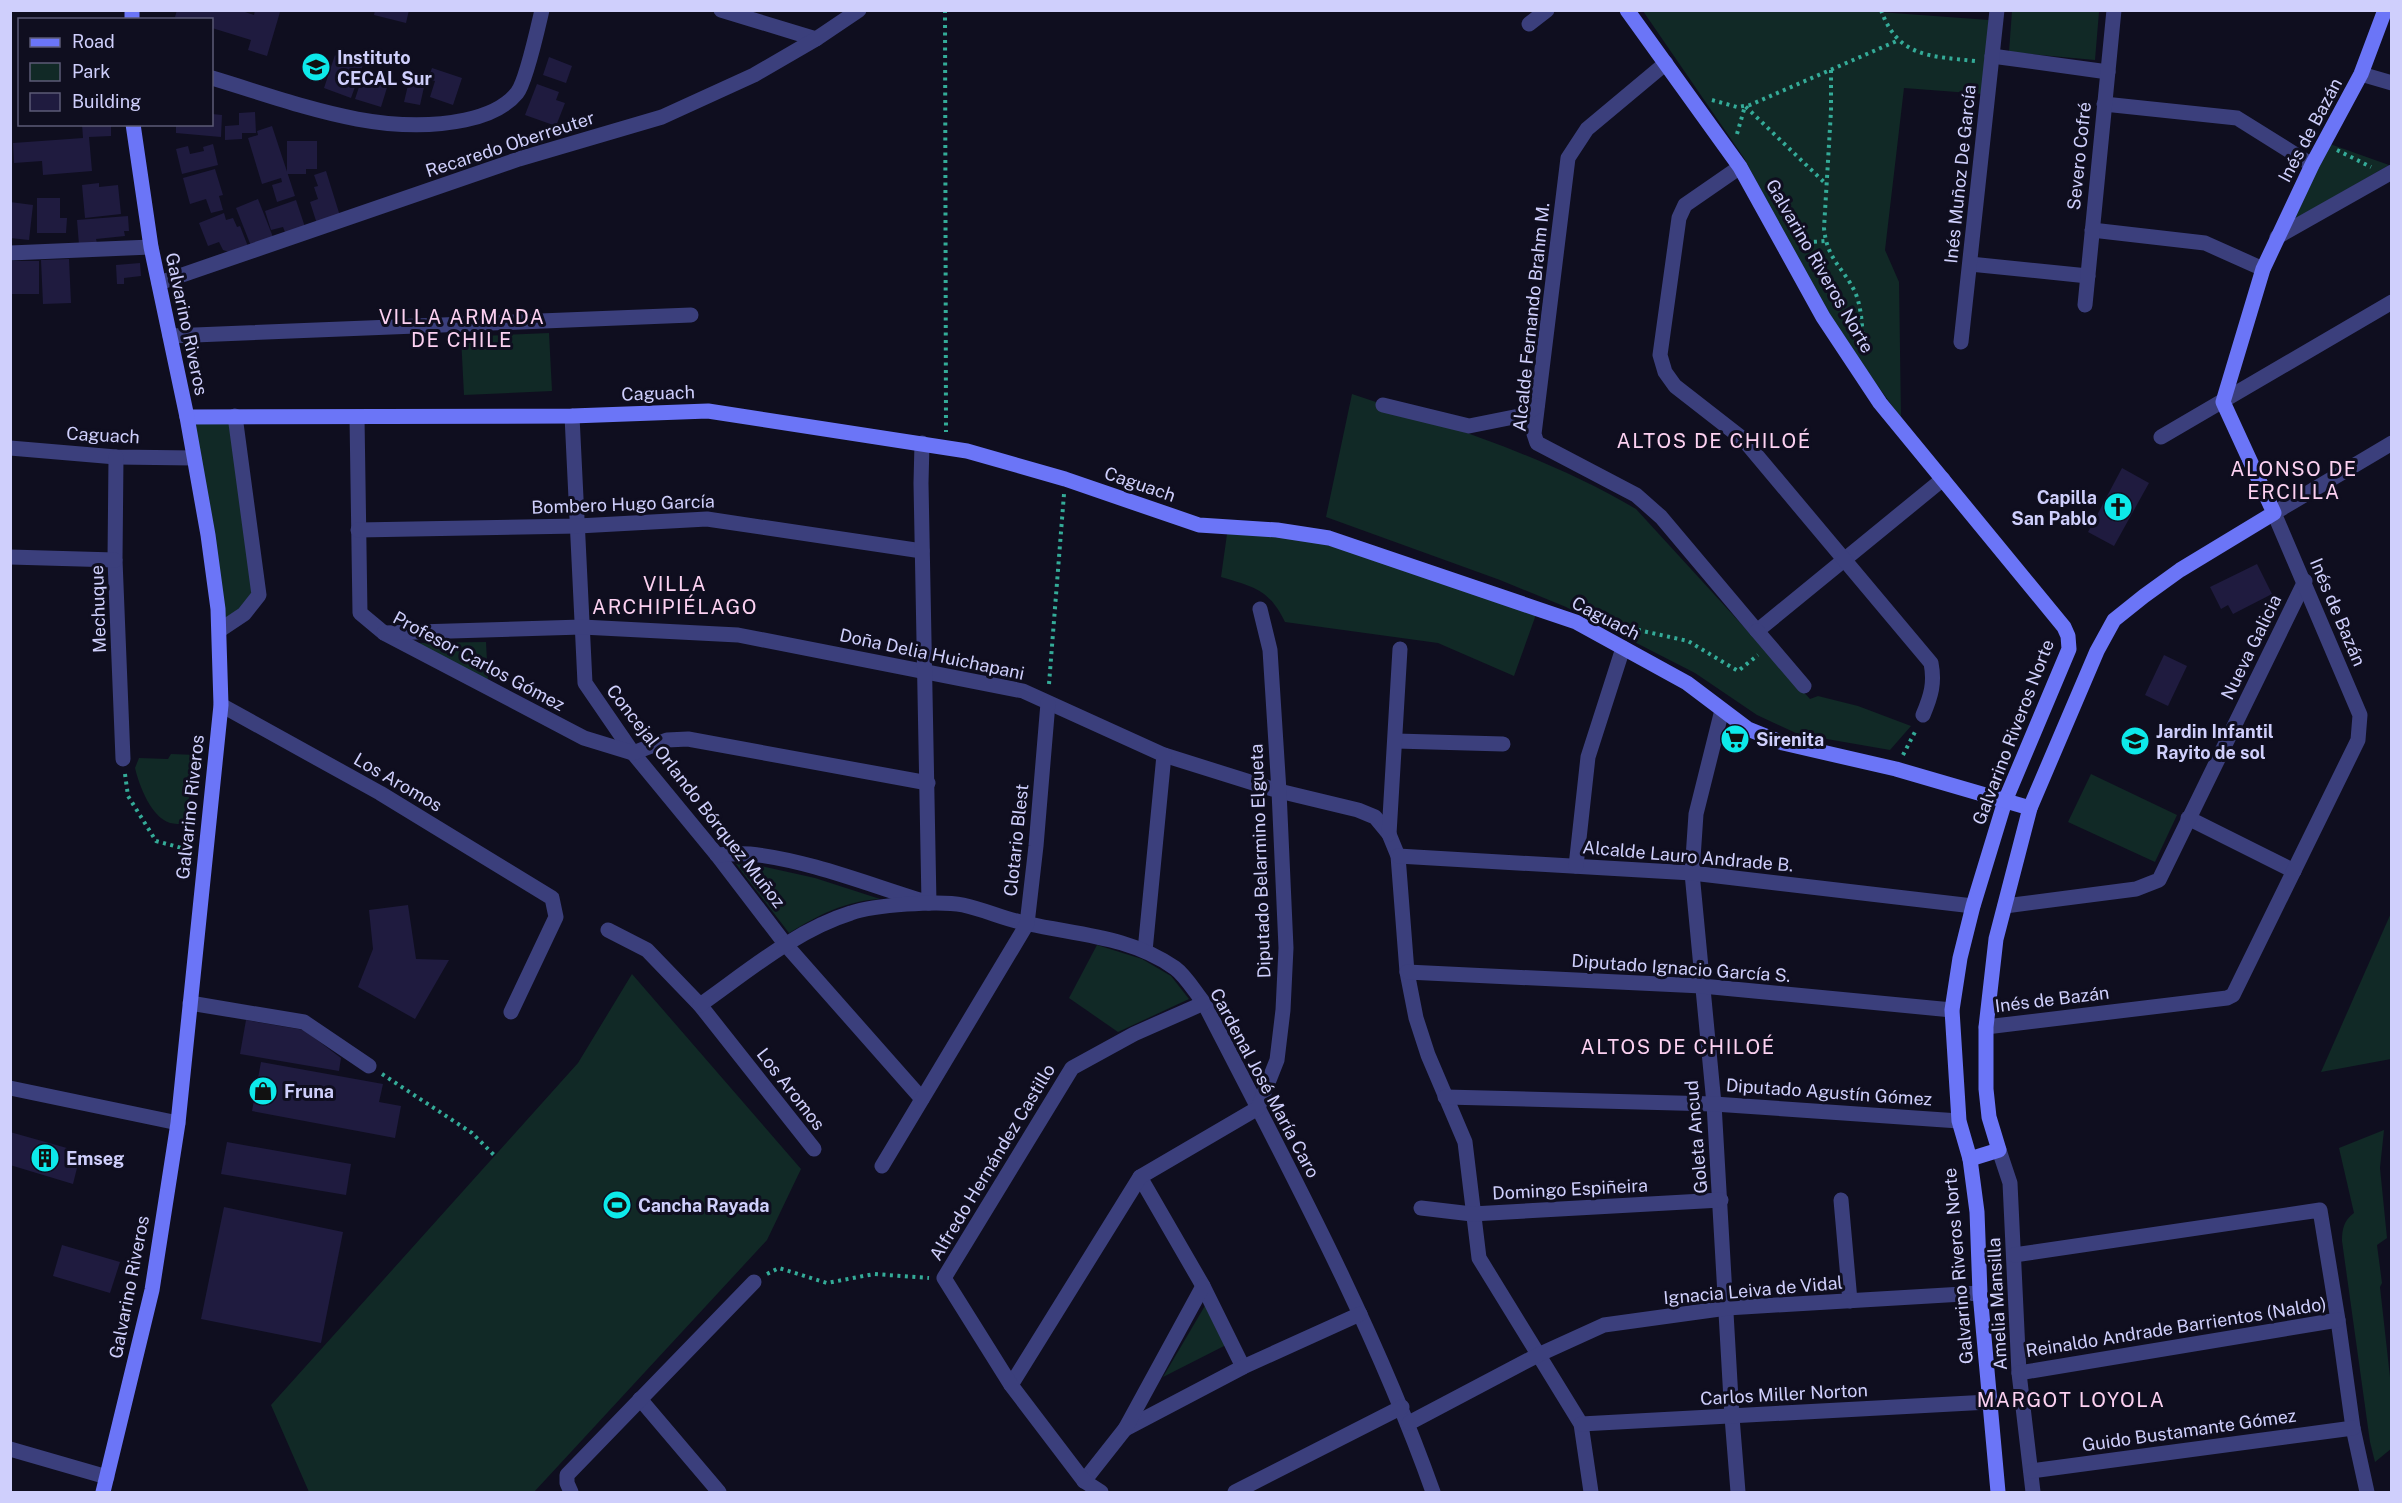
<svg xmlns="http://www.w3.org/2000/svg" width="2402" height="1503" font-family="'Public Sans',sans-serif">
  <rect width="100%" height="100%" fill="#0f0e1f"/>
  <!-- green -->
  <g fill="#112926">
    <polygon points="1852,10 1989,20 1983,94 1904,88 1885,250 1899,282 1901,418 1829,318 1744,158 1643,11"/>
    <polygon points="2086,10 2099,12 2095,60 2009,52 2012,11"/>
    <polygon points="2330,144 2389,165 2292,221"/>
    <polygon points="549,333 552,391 464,395 461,337"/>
    <path d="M1352 394C1448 426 1548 457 1636 509L1810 699 1818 696 1858 706 1911 726 1890 750 1798 734 1757 715 1695 673 1566 607 1500 580 1326 517Z"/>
    <polygon points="194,423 229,423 253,592 246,604 225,619"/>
    <path d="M1228 527 1277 530 1538 609 1514 676 1438 643 1285 622C1269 589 1254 587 1221 577Z"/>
    <polygon points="486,642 488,682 413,643"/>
    <path d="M171 754 197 755 184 824C180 824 174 824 170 823 151 817 139 785 135 768L139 758 168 759Z"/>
    <polygon points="2091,774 2177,815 2155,862 2068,822"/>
    <path d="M748 863 815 878 880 899C845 901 819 915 789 933L736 864Z"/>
    <polygon points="2391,913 2391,1059 2321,1072"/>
    <polygon points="1097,945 1142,959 1171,976 1189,999 1118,1032 1069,998"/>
    <polygon points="632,974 801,1169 767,1240 534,1492 309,1492 271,1405 578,1063"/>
    <path d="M2384 1130 2380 1168 2387 1238 2377 1245 2382 1283 2380 1287 2391 1386 2392 1448 2375 1462 2370 1442 2342 1241C2342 1229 2344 1220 2354 1213L2339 1148Z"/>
    <polygon points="1206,1304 1226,1345 1163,1377"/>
  </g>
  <!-- building -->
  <g fill="#1f1b3f">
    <polygon points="177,10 239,10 254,15 255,10 280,12 267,56 248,50 251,40 212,28 212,20 183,20 175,17"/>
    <polygon points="375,10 409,10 406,23 374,15"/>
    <polygon points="341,50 365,59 351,98 324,88 335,55 338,57"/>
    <polygon points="549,57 572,66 566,83 543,75"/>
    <polygon points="432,68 462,78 453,105 430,97 435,81 428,79"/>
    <polygon points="365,69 390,78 381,107 355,99"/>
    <polygon points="415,76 426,78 420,105 404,102 409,81 414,82"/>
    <polygon points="537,84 559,92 556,100 565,103 556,126 525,115"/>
    <polygon points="255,112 256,133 242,133 242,139 225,140 225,126 239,125 239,113"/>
    <polygon points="212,114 222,115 221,137 176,133 176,124 212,124"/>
    <polygon points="82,124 111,124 111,136 89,137 92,171 43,175 42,161 14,163 13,143 83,138"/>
    <polygon points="272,126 295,196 277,202 272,185 282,182 281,178 262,184 248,138 258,135 257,131"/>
    <polygon points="287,141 317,141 317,169 306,169 306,174 287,174"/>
    <polygon points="213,144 218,165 182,174 176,149 188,146 190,154 204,151 203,147"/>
    <polygon points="215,169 223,195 219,196 223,210 211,213 206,199 190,204 183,178"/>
    <polygon points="326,171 340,216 317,224 310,202 318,199 314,187 318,186 314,175"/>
    <polygon points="99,183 99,187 118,185 121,214 85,218 82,185"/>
    <polygon points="37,198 60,198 60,218 67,218 66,233 37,233"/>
    <polygon points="258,199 273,237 251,246 236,208"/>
    <polygon points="296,200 306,230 285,232 283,227 271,230 265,211"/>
    <polygon points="10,202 33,205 29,240 10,238"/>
    <polygon points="224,213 226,220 233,218 237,227 240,226 249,249 235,254 223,250 219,242 208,246 199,223"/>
    <polygon points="128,216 129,231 124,231 125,236 96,239 97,243 79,245 77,220"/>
    <polygon points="69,259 71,303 43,304 41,260"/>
    <rect x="10" y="261" width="29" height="33"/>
    <polygon points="140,263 141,276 124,278 124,284 117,284 116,265"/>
    <polygon points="2122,468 2149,483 2114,546 2088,532"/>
    <polygon points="2257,564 2272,594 2233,614 2228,605 2221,609 2210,587"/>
    <polygon points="2164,655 2187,666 2168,706 2145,695"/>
    <polygon points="408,905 416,959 449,960 415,1019 358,987 373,949 369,910"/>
    <polygon points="246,1020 304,1030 341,1058 339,1071 240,1054"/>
    <polygon points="261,1062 383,1084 379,1102 401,1106 395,1138 252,1111"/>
    <polygon points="10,1132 81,1152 73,1184 10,1165"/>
    <polygon points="227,1142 351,1164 346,1195 221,1174"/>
    <polygon points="224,1207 343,1232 321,1343 201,1319"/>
    <polygon points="62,1245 120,1262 110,1293 53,1276"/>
  </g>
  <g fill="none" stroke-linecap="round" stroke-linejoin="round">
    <!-- path -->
    <g stroke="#34ab98" stroke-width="4" stroke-dasharray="3 4.5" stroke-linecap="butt">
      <polyline points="945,10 946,432"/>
      <path d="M1881 10C1898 58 1931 56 1975 61"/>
      <path d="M1831 70V111L1824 228C1827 260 1843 267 1855 292 1862 308 1862 327 1863 344"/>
      <polyline points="1712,100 1737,107 1750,105 1899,40"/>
      <polyline points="1737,134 1745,106 1826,184"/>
      <polyline points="2337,150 2371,167"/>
      <polyline points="1799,243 1825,241"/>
      <polyline points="1633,636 1638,630 1688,641 1738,671 1758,655"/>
      <polyline points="1049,684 1064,494"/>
      <polyline points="1903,755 1916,730"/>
      <polyline points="125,774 128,796 156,841 189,850"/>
      <polyline points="382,1074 472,1133 495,1156"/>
      <polyline points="767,1274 779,1268 827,1283 874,1274 929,1278"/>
    </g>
    <!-- street -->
    <g stroke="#3b3f7c" stroke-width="15">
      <polyline points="721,10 816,39"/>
      <polyline points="1529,24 1547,10"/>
      <polyline points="1992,56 2108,72"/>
      <polyline points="1666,63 1587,129 1568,158 1534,434 1537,443 1636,495 1661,517 1757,631 1943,479"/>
      <polyline points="2361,74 2392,83"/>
      <path d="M212 78C293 102 379 138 465 120 484 116 504 109 517 93 526 82 538 27 542 10"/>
      <polyline points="2104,104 2237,118 2312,165"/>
      <path d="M1740 167 1685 205 1679 218 1660 355 1665 372 1675 386 1743 439 1931 663C1935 683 1931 696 1923 715"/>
      <polyline points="2092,230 2205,243 2263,269"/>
      <polyline points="2277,237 2392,172"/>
      <polyline points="10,253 151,247"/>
      <polyline points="1970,264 2088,276"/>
      <polyline points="159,283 519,159 662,117 754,75 816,39 859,10"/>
      <polyline points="2085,305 2114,10"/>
      <polyline points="170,336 691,315"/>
      <polyline points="1961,342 1997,10"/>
      <polyline points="1383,405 1469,426 1524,415 1537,406"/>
      <polyline points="572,416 585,683 633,753 717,855 786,945 922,1099"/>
      <polyline points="357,417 360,613 384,633 584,738 633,753 667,740 688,739 928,783"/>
      <polyline points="2161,437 2392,302"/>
      <polyline points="10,448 116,457 194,458"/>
      <polyline points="116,457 115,560 123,759"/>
      <polyline points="358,530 578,526 707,519 922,551"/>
      <polyline points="10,557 115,560"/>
      <polyline points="220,630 244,614 259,595 235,416"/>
      <polyline points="1757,631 1804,686"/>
      <polyline points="384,633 582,627 738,635 1023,691 1164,755 1279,791 1358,810 1375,817 1389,834 1398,856 1407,972 1416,1018 1428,1055 1465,1142 1479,1258 1581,1424 1591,1492"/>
      <polyline points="221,705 380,793 552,898 556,917 511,1012"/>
      <polyline points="1722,710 1696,814 1692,873 1714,1104 1732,1417 1738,1492"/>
      <polyline points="1396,741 1503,744"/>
      <polyline points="2188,818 2294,871"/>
      <polyline points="1389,834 1400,649"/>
      <path d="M717 855C728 854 739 853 750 854 809 860 872 886 929 903L921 483 922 443"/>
      <polyline points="1398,856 1692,873 1973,906"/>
      <polyline points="1576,866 1588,757 1623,648"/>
      <polyline points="2005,906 2136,889 2159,880 2305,581"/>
      <polyline points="608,930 647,950 700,1005 814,1149"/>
      <polyline points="1145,951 1164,755"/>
      <polyline points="1407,972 1702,986 1952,1010"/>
      <polyline points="190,1003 304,1022 369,1066"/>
      <path d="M700 1005C747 972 796 930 851 913 874 905 939 900 963 905 986 910 1007 920 1029 924 1080 935 1131 937 1175 968 1186 976 1195 992 1204 1003 1286 1163 1373 1323 1433 1492"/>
      <polyline points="1986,1027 2227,998 2233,995 2358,740 2360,715 2274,513 2392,443"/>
      <polyline points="10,1088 178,1123"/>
      <polyline points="1445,1097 1714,1104 1959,1121"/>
      <polyline points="1999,1150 2010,1183 2019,1373 2033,1492"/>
      <polyline points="882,1166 1027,924 1036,846 1048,703"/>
      <polyline points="1140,1177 1203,1286 1243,1367"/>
      <polyline points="1841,1200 1850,1301"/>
      <polyline points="1421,1208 1472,1214 1721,1200"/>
      <polyline points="2014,1255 2320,1210 2338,1320 2353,1428 2367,1492"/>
      <polyline points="2019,1373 2338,1320"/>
      <polyline points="1011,1385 1140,1177 1258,1108 1277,1060 1283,1010 1286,948 1279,791 1270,650 1260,609"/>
      <polyline points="640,1399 719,1492"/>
      <polyline points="1409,1423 1538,1355 1604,1325 1727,1308 1980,1293"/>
      <polyline points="1581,1424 1989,1402"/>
      <polyline points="1125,1429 1243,1367 1360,1314"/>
      <polyline points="10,1449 107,1477"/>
      <polyline points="2031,1471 2353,1428"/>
      <polyline points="1084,1481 1125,1429 1203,1286"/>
      <polyline points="571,1492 567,1483 567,1475 754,1282"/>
      <polyline points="1101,1492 1084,1481 1011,1385 944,1278 1072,1068 1134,1034 1204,1003"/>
      <polyline points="1235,1492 1402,1407"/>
    </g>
    <!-- secondary -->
    <g stroke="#6b75f7" stroke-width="15">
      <polyline points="1627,10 1740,167 1823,317 1880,403 2064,627 2068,636 2069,649 2005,801 1973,906 1960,958 1952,1010 1959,1121 1970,1159 1977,1212 1980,1293 1998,1492"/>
      <polyline points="132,20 132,10"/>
      <polyline points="187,417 572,416 708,411 967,451 1065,479 1199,525 1277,530 1329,538 1576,622 1687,683 1748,729 1783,743 1896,769 2030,808"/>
      <polyline points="1970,1159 1999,1150 1989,1117 1986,1089 1986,1027 1996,939 2030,808 2097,651 2114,620 2144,596 2180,570 2274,513 2223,402 2263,269 2312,165 2361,74 2385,10"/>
      <polyline points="103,1492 152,1290 178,1123 221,705 218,609 208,535 187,417 151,247 133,124"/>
    </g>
  </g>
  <!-- icons -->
  <defs>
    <g id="school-disc" transform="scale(1.5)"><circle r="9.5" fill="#0de9ea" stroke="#0f0e1f"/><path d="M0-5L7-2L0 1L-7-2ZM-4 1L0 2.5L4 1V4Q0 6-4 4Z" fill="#111"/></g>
    <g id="church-disc" transform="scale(1.5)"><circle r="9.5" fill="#0de9ea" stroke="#0f0e1f"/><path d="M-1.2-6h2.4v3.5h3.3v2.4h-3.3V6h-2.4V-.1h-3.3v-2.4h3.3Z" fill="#111"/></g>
    <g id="supermarket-disc" transform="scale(1.5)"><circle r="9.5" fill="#0de9ea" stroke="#0f0e1f"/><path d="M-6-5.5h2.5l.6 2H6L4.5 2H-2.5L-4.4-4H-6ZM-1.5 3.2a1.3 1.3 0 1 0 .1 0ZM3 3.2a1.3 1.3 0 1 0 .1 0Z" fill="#111"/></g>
    <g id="shop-disc" transform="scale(1.5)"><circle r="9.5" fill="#0de9ea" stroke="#0f0e1f"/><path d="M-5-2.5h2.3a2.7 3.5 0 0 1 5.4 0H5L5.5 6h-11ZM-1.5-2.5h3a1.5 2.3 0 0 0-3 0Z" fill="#111"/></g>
    <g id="building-disc" transform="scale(1.5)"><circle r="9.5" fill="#0de9ea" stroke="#0f0e1f"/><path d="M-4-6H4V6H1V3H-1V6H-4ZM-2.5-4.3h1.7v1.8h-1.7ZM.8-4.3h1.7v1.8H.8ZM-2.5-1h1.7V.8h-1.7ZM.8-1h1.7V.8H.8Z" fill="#111"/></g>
    <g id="stadium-disc" transform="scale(1.5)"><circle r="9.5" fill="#0de9ea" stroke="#0f0e1f"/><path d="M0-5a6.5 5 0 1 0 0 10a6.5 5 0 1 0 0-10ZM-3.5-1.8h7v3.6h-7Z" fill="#111"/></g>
  </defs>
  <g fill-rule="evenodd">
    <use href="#school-disc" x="316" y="67"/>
    <use href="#church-disc" x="2118" y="507"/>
    <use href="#supermarket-disc" x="1735" y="739"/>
    <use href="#school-disc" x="2135" y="741"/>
    <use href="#shop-disc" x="263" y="1091"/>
    <use href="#building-disc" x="45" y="1158"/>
    <use href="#stadium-disc" x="617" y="1205"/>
  </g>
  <g text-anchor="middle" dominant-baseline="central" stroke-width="6" stroke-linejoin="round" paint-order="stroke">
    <!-- poi labels -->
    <g font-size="18" font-weight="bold" fill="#cfcffc" stroke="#0f0e1f" text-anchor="start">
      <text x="337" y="57">Instituto<tspan x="337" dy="21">CECAL Sur</tspan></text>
      <text x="2097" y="497" text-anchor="end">Capilla<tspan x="2097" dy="21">San Pablo</tspan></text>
      <text x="2156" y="731">Jardin Infantil<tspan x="2156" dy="21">Rayito de sol</tspan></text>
      <text x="1756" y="739">Sirenita</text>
      <text x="284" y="1091">Fruna</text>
      <text x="66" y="1158">Emseg</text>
      <text x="638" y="1205">Cancha Rayada</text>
    </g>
    <!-- street labels -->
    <g font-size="18" fill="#cfcffc" stroke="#0f0e1f">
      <text transform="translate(2310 130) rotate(-62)">Inés de Bazán</text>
      <text transform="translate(510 144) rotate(-18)">Recaredo Oberreuter</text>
      <text transform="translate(2079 156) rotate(-84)">Severo Cofré</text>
      <text transform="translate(1960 174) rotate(-84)">Inés Muñoz De García</text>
      <text transform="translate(1820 266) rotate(60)">Galvarino Riveros Norte</text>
      <text transform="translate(1531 317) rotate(-84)">Alcalde Fernando Brahm M.</text>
      <text transform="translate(187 324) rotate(78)">Galvarino Riveros</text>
      <text transform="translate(658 393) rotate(-2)">Caguach</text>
      <text transform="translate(103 435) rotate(3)">Caguach</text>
      <text transform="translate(1140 484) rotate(19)">Caguach</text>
      <text transform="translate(623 504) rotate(-2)">Bombero Hugo García</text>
      <text transform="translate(98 609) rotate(-92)">Mechuque</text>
      <text transform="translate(2338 612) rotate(67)">Inés de Bazán</text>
      <text transform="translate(1606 618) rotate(27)">Caguach</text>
      <text transform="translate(2251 647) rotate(-64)">Nueva Galicia</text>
      <text transform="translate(932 654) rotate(12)">Doña Delia Huichapani</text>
      <text transform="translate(479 661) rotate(28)">Profesor Carlos Gómez</text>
      <text transform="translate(2013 732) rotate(-69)">Galvarino Riveros Norte</text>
      <text transform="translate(398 782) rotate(30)">Los Aromos</text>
      <text transform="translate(696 796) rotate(52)">Concejal Orlando Bórquez Muñoz</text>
      <text transform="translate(190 807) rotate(-84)">Galvarino Riveros</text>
      <text transform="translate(1016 840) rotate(-84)">Clotario Blest</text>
      <text transform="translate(1688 856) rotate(5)">Alcalde Lauro Andrade B.</text>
      <text transform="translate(1260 861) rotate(-92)">Diputado Belarmino Elgueta</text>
      <text transform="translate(1681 968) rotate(4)">Diputado Ignacio García S.</text>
      <text transform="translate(2052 999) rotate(-7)">Inés de Bazán</text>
      <text transform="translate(1265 1083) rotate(62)">Cardenal José María Caro</text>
      <text transform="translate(791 1089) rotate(52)">Los Aromos</text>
      <text transform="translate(1829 1092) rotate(4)">Diputado Agustín Gómez</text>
      <text transform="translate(1696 1137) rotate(-95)">Goleta Ancud</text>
      <text transform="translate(992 1162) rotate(-59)">Alfredo Hernández Castillo</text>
      <text transform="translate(1570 1189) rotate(-3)">Domingo Espiñeira</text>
      <text transform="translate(1958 1266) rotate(-95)">Galvarino Riveros Norte</text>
      <text transform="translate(129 1287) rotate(-79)">Galvarino Riveros</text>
      <text transform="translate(1753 1290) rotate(-5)">Ignacia Leiva de Vidal</text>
      <text transform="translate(1997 1304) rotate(-93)">Amelia Mansilla</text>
      <text transform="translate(2176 1327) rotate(-9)">Reinaldo Andrade Barrientos (Naldo)</text>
      <text transform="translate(1784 1394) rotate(-3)">Carlos Miller Norton</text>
      <text transform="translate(2189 1430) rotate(-8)">Guido Bustamante Gómez</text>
    </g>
    <!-- neighbourhood labels -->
    <g font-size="20" letter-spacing="1.5" fill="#fcd1f1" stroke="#0f0e1f">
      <text x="462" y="317">VILLA ARMADA<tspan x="462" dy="23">DE CHILE</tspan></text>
      <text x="1714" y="441">ALTOS DE CHILOÉ</text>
      <text x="2294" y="469">ALONSO DE<tspan x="2294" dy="23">ERCILLA</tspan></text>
      <text x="675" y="584">VILLA<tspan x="675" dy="23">ARCHIPIÉLAGO</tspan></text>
      <text x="1678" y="1047">ALTOS DE CHILOÉ</text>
      <text x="2071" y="1400">MARGOT LOYOLA</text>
    </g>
  </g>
  <!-- border -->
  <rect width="2402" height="1503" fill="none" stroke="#cfcffc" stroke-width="24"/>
  <!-- legend -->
  <rect x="18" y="18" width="195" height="108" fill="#0f0e1f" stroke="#5c5b77" stroke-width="1.5"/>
  <rect x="30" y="38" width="30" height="9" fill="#6b75f7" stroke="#5c5b77" stroke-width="1.5"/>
  <text x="72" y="48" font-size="18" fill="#cfcffc">Road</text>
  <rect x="30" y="63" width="30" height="18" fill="#112926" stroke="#5c5b77" stroke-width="1.5"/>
  <text x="72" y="78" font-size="18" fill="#cfcffc">Park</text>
  <rect x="30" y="93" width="30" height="18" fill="#1f1b3f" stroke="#5c5b77" stroke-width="1.5"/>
  <text x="72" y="108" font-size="18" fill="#cfcffc">Building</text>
</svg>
